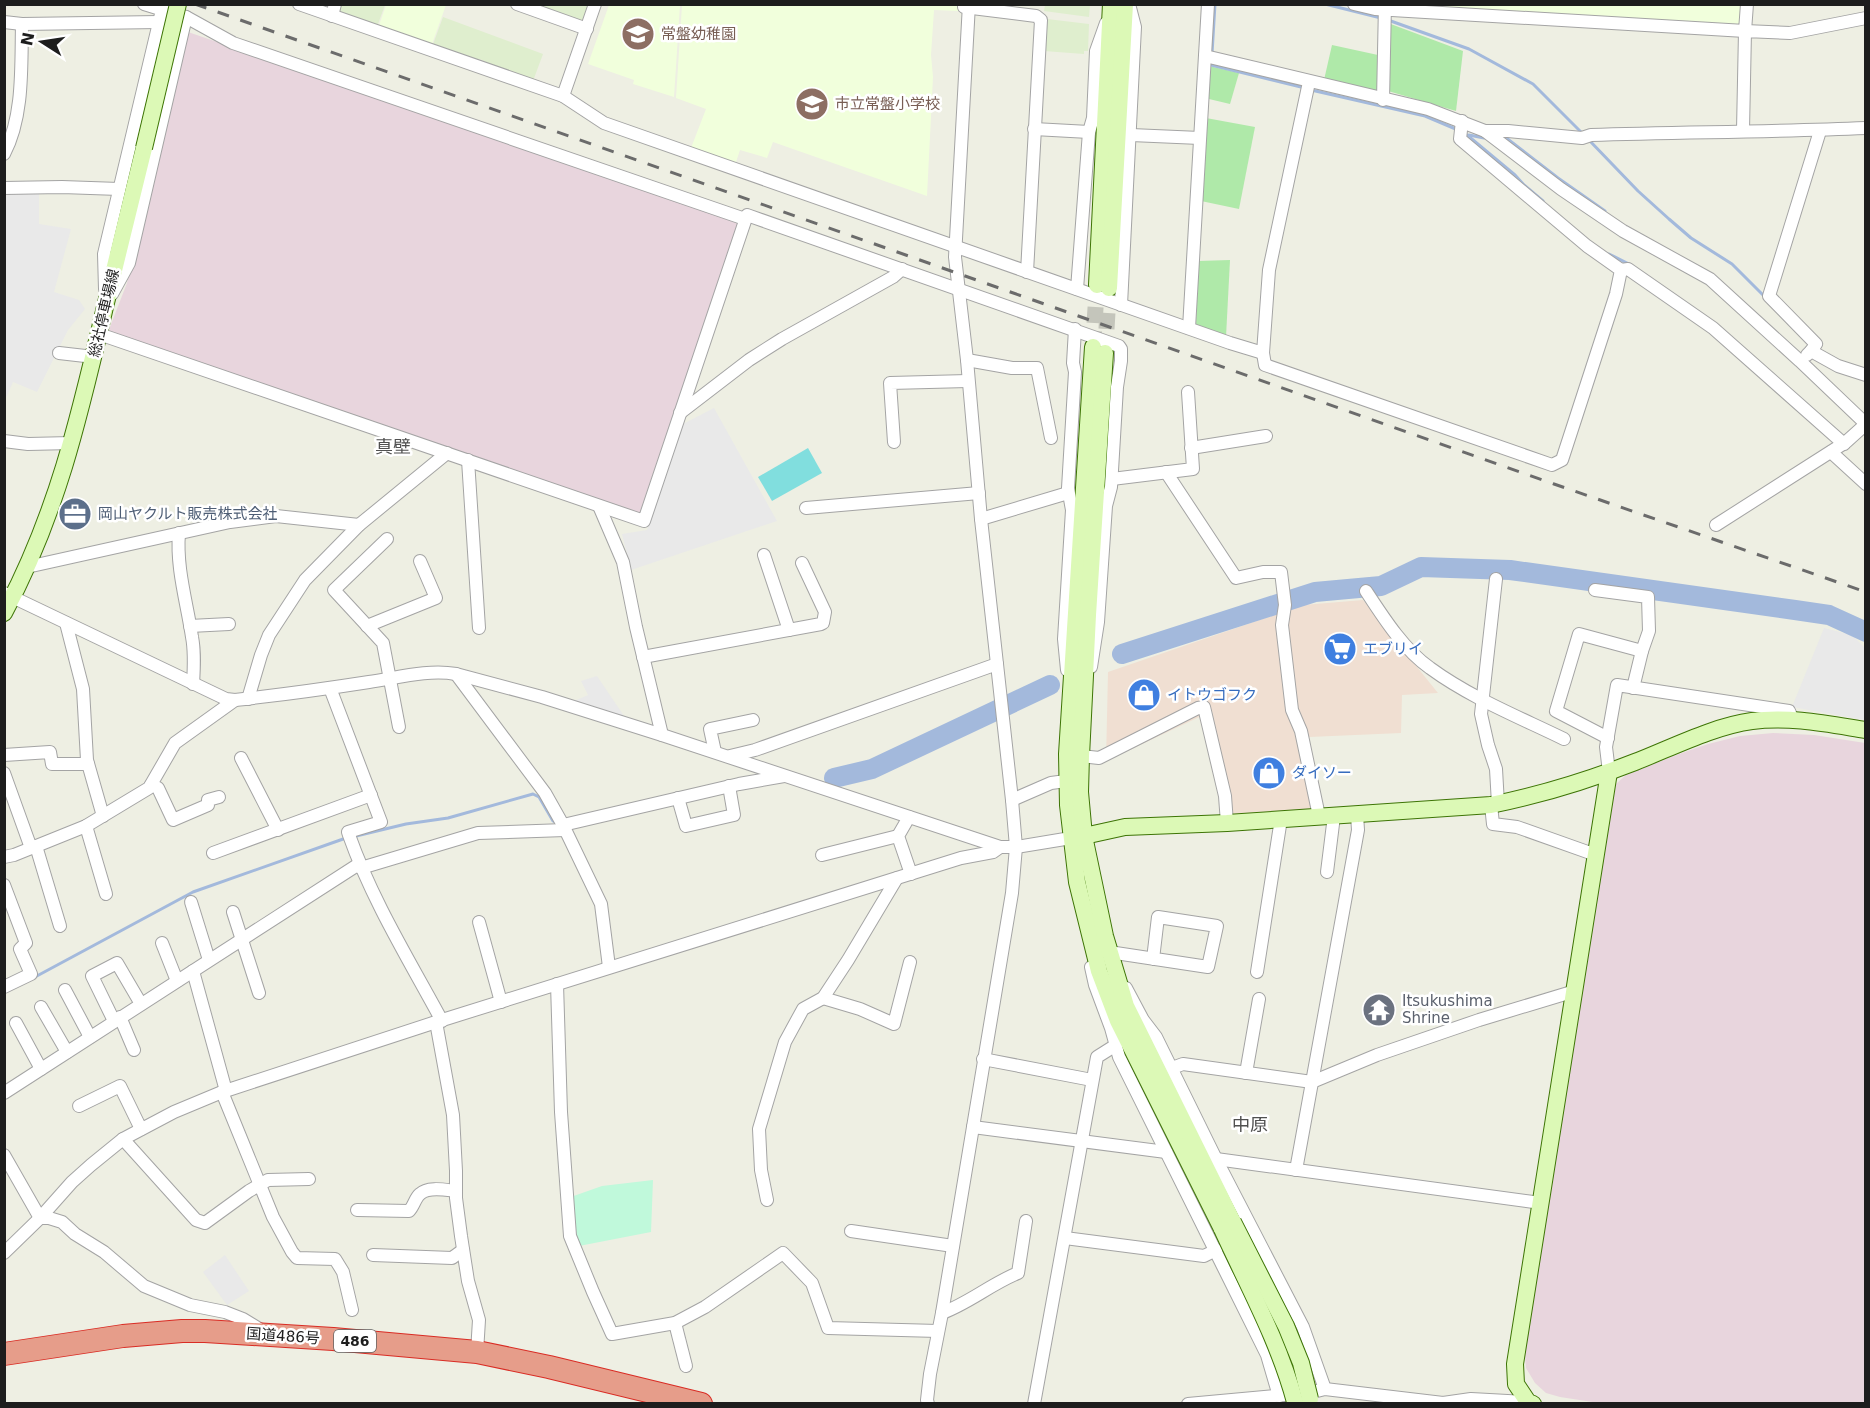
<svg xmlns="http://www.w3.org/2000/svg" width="1870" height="1408" font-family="'DejaVu Sans','Noto Sans JP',sans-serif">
  <rect width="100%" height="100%" fill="#eeefe3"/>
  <!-- commercial -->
  <polygon fill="#f0dfd2" points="1363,600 1438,693 1402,695 1401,733 1309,737 1322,810 1231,818 1212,711 1106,761 1108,672 1303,605"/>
  <!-- industrial -->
  <g fill="#e8d5dd">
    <polygon points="188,32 739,221 639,515 108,332 127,283"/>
    <polygon points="1773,733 1814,735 1865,743 1865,1403 1599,1403 1560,1397 1546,1393 1535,1383 1526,1368 1524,1344 1616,784 1626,775 1679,754 1708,744 1740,736"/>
  </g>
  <!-- education -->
  <g fill="#f1ffdc">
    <polygon points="386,5 446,5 431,47 378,28"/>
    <polygon points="609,5 680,5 674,97 633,84 634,80 588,64"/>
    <polygon points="682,5 958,5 958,11 934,10 931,55 933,77 927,196 773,142 767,158 740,150 735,165 691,148 706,109 676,98"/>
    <polygon points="1394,5 1743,5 1741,25"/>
  </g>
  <!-- farmland -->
  <g fill="#dfeece">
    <polygon points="533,4 590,5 584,20 579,22"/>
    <polygon points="340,5 385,5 378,24 376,26 341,15 339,10"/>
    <polygon points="1045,5 1090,5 1089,17 1044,11"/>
    <polygon points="443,17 543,54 533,81 486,65 486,62 482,60 479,59 477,62 432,47"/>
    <polygon points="1047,19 1089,24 1088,51 1084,51 1084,54 1044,51"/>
  </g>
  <!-- grass -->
  <g fill="#afe9a9">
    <polygon points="1388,23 1463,51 1456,111 1388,91"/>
    <polygon points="1332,45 1378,55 1377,91 1374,92 1324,80"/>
    <polygon points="1209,66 1239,73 1230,104 1209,99"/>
    <polygon points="1206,118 1255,127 1239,209 1201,201"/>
    <polygon points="1230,260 1226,337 1196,326 1198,261"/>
  </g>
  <!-- park -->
  <polygon fill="#c0f9db" points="653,1180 651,1232 579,1246 573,1234 568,1198 602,1186"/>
  <!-- pitch -->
  <polygon fill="#81dede" points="808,448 822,473 772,501 758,477"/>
  <!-- parking -->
  <g fill="#e9e9e9">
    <polygon points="5,192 39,193 39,224 71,229 54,292 79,300 85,309 68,330 37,392 13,382 5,400"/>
    <polygon points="714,408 777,521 631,570 622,534 647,530 683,424"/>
    <polygon points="1824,628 1852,635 1865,648 1865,720 1792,707"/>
    <polygon points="597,676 624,716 572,702 588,695 581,681"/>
    <polygon points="225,1255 249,1291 227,1305 203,1272"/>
  </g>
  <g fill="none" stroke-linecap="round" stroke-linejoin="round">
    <!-- stream -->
    <g stroke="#a3b9dc" stroke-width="3">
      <polyline points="1325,4 1381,18"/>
      <polyline points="1388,20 1469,49 1533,84 1583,134"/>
      <polyline points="1212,54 1215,4"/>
      <polyline points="1211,60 1211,65 1305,88"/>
      <polyline points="1311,90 1425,116 1458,130"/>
      <polyline points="1467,135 1515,175 1524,185 1543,201"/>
      <polyline points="1469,135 1484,138"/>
      <polyline points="1502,137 1505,137 1558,178 1605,211"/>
      <polyline points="1588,139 1638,191 1669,219 1691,238 1732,264 1765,297"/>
      <polyline points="1609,254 1629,264"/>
      <polyline points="352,837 406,824 448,818 533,794 539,797 553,821 557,823"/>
      <polyline points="35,977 193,892 346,838"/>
    </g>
    <!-- river -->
    <g stroke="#a3b9dc" stroke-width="20">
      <polyline points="1122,654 1315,592 1381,586 1421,567 1510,570 1795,610 1829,615 1866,632"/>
      <polyline points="834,778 872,769 1050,685"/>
    </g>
    <!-- secondary-tunnel -->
    <g stroke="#c4c5bb" stroke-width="16" stroke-dasharray="16 8" stroke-linecap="butt">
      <polyline points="1093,347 1097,285"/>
      <polyline points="1105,353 1109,288"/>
    </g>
    <!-- street casing -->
    <g stroke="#a4a4a4" stroke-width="14">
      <g id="street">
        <polyline points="144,4 186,17 233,43 745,219"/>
        <polyline points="299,4 563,96 604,123 1230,343 1263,353 1269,270 1309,82"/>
        <polyline points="517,4 587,29"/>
        <polyline points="1354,4 1375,9 1745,31 1747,4"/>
        <polyline points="964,7 1036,16 1041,20 1027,272"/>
        <polyline points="332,16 335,4"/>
        <polyline points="4,22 22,24 159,22"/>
        <polyline points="1205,56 1428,109 1485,131 1561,189 1623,231 1710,279 1800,361 1866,424"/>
        <polyline points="563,96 595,4"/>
        <polyline points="1383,100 1385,4"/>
        <polyline points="1034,129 1089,132"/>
        <polyline points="1743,130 1745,31 1790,33 1866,18"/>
        <path d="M1485 131H1508L1582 138 1591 135C1683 132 1774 132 1866 128"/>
        <polyline points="1131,135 1200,138"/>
        <path d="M4 154C24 116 21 66 22 24"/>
        <polyline points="4,188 62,187 119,189"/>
        <polyline points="1621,270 1628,269 1713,328 1844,444"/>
        <polyline points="105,289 104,254 162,10"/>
        <polyline points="1077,289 1089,132 1093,118 1096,51 1106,23"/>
        <polyline points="112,294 129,263 186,17"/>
        <polyline points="1121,305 1135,27 1129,4"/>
        <polyline points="1189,328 1208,4"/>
        <polyline points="99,334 644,521 747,215 1119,346 1121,349 1121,361 1117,387 1111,487 1106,506 1098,622 1091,667"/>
        <polyline points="1811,351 1816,344 1769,296 1820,131"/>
        <polyline points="59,353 94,357"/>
        <polyline points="1263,353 1265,365 1552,465 1562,460 1616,294 1621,270 1587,246 1460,139 1462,121"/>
        <polyline points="1807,355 1811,351 1838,366 1866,375"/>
        <polyline points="967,360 1012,368 1037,368 1051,438"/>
        <polyline points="680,413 749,360 782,339 893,277 902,269"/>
        <polyline points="4,441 28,444 72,443"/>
        <polyline points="894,442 890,383 968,381"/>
        <polyline points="1191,448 1266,436"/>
        <polyline points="1831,452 1866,484"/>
        <polyline points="468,460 479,628"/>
        <polyline points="1166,472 1236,578 1263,572 1281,572 1285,605 1282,625 1292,710 1301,731 1319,816"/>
        <polyline points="1112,479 1193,469 1188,392"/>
        <polyline points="599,506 623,562 636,627 662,735"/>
        <polyline points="806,508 979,493"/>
        <polyline points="981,519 1068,493"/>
        <polyline points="1716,525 1846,442 1866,424"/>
        <path d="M179 533C176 568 187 603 192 637 195 652 194 668 193 684"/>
        <polyline points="387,539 334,590 383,643 399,727"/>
        <polyline points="764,555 789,630"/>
        <polyline points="27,567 230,522 276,516 359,525"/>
        <polyline points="1496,579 1481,714 1488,745 1496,769 1498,804"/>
        <polyline points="1595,590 1648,597 1649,631 1642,651"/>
        <path d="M1366 591C1383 617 1404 650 1430 668 1471 698 1519 717 1564 739"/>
        <path d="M4 593 226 699 235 700C280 695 324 689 369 682 397 678 428 669 456 674L542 697 662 735 1000 847H1016L1071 838"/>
        <polyline points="66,623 83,689 87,760 103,816"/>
        <polyline points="190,626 229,624"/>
        <polyline points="367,626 436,598 420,561"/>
        <polyline points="643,657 821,624 823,623 825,612 802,563"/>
        <polyline points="1067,670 1064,639 1072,510 1068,488 1075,372 1073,363 1075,329"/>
        <polyline points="456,674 545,793 563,825 601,904 609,967"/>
        <path d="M330 688 381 822 348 832 349 835C372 900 409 960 442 1021"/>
        <polyline points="248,699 261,655 269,635 305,580 359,525 447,453"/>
        <polyline points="1608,738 1556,711 1579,634 1642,651 1633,688"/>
        <polyline points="715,752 710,729 753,720"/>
        <polyline points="4,755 50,752 52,764 88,764"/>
        <polyline points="730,756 755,750 997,664"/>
        <polyline points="1081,756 1099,758 1198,708 1204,707 1225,796 1227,823"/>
        <polyline points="241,758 278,830"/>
        <polyline points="1609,772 1606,747 1617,685 1789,711 1793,720"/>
        <polyline points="4,773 31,848"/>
        <polyline points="151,785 158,788 173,820 208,805 208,800 219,797"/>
        <polyline points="678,798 686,826 734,815 729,786"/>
        <polyline points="1012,800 1051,783 1066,781"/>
        <polyline points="1491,805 1493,824 1517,827 1596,855"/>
        <polyline points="909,817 898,836 911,874"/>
        <polyline points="563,825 739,784 784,776"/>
        <polyline points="86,826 106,894"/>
        <polyline points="36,846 60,926"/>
        <polyline points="213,853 371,795"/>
        <polyline points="822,855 898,836"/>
        <polyline points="4,857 14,855 86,826 149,788 175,743 235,700"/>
        <polyline points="361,868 478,833 565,830"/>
        <polyline points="1327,872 1334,816"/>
        <polyline points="4,885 26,943 20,949 31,974 4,987"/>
        <polyline points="191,902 209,960"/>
        <polyline points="233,912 259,993"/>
        <polyline points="479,922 501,1002"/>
        <polyline points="162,943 177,981"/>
        <polyline points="1109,952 1208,967 1217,926 1158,917 1153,959"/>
        <polyline points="1091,967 1095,985 1111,1028 1119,1057 1267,1355 1279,1396"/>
        <polyline points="193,971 226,1091"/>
        <polyline points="1257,972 1281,819"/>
        <polyline points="557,984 561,1112 570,1236 593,1292 612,1334 675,1323 705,1307 783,1253 812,1283 828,1328 938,1331"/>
        <polyline points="1126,988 1143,1020 1156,1037 1216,1159 1303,1327 1325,1389"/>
        <polyline points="65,990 90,1037"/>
        <polyline points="823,998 860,1009 894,1024 910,962"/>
        <polyline points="41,1007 67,1052"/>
        <polyline points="120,1017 134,1050"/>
        <polyline points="114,1021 92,976 117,963 141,1004"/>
        <polyline points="436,1022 453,1115 456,1171 456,1198 461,1236 468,1281 479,1320 477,1352"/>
        <polyline points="16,1023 41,1069"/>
        <polyline points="983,1059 1092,1080"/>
        <polyline points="1172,1068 1183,1064 1312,1082 1377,1055 1479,1020 1575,991"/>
        <polyline points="1246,1073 1259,999"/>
        <polyline points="222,1092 273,1217 292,1252 297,1258 335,1259 343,1272 352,1310"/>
        <polyline points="4,1093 359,864"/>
        <polyline points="79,1106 120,1086 141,1129"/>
        <polyline points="973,1127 1166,1152"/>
        <polyline points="123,1139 196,1220 205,1223 249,1191 268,1180 309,1179"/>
        <polyline points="4,1155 40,1218"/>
        <polyline points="1216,1159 1541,1203"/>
        <polyline points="1296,1170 1358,830 1357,815"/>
        <polyline points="767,1200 761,1170 759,1129 785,1042 803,1009 823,998 848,960 897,878"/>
        <path d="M357 1210 409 1211C414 1206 415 1198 420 1194 428 1186 446 1190 456 1191"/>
        <polyline points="40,1218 49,1218 62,1222 75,1234 104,1252 144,1286 190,1305 225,1312 243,1319 261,1330"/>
        <polyline points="851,1231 953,1246"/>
        <polyline points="1065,1238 1204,1256 1216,1250"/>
        <polyline points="4,1253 40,1218 72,1182 91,1165 123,1139 174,1112 222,1092 436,1022 897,878 961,858 993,852 1000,847"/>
        <polyline points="373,1255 452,1258 463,1250"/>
        <path d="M942 1313C969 1303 991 1284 1018 1273L1026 1221"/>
        <polyline points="675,1323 686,1366"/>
        <polyline points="1317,1391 1325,1389 1443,1403 1471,1399 1528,1402"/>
        <polyline points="928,1404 927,1400 930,1374 942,1313 1012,893 1016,847 1012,800 981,519 967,360 955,257 969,4"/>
        <polyline points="1034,1404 1097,1057 1116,1045"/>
        <polyline points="1188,1404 1285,1395"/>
      </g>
    </g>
    <!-- secondary casing -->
    <g stroke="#3d7405" stroke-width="18">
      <g id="secondary">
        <polyline points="1097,285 1111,4"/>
        <polyline points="1109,288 1125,4"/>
        <polyline points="1093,347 1067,754 1068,805 1077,882 1099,971 1118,1021 1222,1229"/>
        <polyline points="1105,353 1088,615 1081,756 1080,792 1084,836 1105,936 1126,1006 1233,1222"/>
        <path d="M4 613C57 515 80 414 105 307 118 254 131 201 144 148"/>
        <path d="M1075 838 1125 827 1227 823 1491 805C1540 795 1589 780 1635 762 1671 748 1714 726 1752 721 1790 716 1828 724 1866 730"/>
        <polyline points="1533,1404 1528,1402 1516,1384 1515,1364 1609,772"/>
      </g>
    </g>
    <!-- highway casing -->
    <g stroke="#d92c24" stroke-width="24">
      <polyline id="highway" points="4,1354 123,1336 182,1331 205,1331 333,1339 477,1352 549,1367 701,1404"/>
    </g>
    <!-- street -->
    <use href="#street" stroke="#fff" stroke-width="12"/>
    <!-- secondary -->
    <use href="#secondary" stroke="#dcf9b6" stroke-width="16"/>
    <!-- highway -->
    <use href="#highway" stroke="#e69d8a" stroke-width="22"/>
    <!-- rail -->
    <polyline stroke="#6b6b6b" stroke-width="3" stroke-dasharray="12 12" stroke-linecap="butt" points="195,4 1554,484 1866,592"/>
    <!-- secondary-bridge casing -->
    <g stroke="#3d7405" stroke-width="18" stroke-linecap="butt">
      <g id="secondary-bridge">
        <polyline points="144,148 178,4"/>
        <polyline points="1233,1222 1286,1326 1301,1363 1310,1399"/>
        <path d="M1222 1229C1248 1286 1279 1342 1295 1402"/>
      </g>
    </g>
    <!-- secondary-bridge -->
    <use href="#secondary-bridge" stroke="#dcf9b6" stroke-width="16"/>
  </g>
  <!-- icons -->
  <defs>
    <g id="school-disc" transform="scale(1.725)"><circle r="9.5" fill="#8d6e63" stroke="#fff"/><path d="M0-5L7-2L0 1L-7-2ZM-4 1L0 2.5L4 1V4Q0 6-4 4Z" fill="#fff"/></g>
    <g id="office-disc" transform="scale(1.725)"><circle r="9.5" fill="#5c6f8a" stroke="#fff"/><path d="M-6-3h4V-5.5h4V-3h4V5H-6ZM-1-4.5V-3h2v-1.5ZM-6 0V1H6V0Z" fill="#fff"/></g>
    <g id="supermarket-disc" transform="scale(1.725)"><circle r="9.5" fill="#3f7fe0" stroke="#fff"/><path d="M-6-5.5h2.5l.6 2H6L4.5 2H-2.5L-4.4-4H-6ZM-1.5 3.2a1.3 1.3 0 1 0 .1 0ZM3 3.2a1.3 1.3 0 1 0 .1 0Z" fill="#fff"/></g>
    <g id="shop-disc" transform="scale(1.725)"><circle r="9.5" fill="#3f7fe0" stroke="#fff"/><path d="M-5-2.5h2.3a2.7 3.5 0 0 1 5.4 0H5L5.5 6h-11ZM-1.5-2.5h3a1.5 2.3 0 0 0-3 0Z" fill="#fff"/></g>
    <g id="temple-disc" transform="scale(1.725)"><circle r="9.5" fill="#6b7280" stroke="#fff"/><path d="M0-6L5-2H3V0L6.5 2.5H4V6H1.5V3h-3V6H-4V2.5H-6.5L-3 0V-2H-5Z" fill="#fff"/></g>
  </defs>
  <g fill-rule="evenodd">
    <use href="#school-disc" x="638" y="34"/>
    <use href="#school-disc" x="812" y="104"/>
    <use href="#office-disc" x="75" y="514"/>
    <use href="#supermarket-disc" x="1340" y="649"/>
    <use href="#shop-disc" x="1144" y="695"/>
    <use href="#shop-disc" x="1269" y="773"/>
    <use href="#temple-disc" x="1379" y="1010"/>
  </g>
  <g text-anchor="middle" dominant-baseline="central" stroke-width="5" stroke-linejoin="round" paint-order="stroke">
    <!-- shield labels -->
    <rect fill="#fff" stroke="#616161" stroke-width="1.5" x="334" y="1330" width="42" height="22" rx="4.5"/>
    <g font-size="14" font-weight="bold" fill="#1d1d1d">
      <text x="355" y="1341">486</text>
    </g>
    <!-- education labels -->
    <g font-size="15" fill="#785e54" stroke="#fff" text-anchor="start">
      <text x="661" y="34">常盤幼稚園</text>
      <text x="835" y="104">市立常盤小学校</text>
    </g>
    <!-- street labels -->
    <g font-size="15" fill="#1d1d1d" stroke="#fff">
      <text transform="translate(104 313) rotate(-77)">総社停車場線</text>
      <text transform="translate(283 1336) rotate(4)">国道486号</text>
    </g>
    <!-- service labels -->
    <g font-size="15" fill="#4e5e75" stroke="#fff" text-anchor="start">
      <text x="98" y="514">岡山ヤクルト販売株式会社</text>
    </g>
    <!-- shop labels -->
    <g font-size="15" fill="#366cbe" stroke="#fff" text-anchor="start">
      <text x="1363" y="649">エブリイ</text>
      <text x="1167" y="695">イトウゴフク</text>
      <text x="1292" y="773">ダイソー</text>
    </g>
    <!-- worship labels -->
    <g font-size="15" fill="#5b616d" stroke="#fff" text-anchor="start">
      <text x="1402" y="1001">Itsukushima<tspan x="1402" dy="17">Shrine</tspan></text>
    </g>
    <!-- quarter labels -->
    <g font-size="18" fill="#505050" stroke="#fff">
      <text x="393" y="446">真壁</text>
      <text x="1250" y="1124">中原</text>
    </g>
  </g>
  <!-- border -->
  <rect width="1870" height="1408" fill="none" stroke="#1d1d1d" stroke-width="12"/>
  <!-- north arrow -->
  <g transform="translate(42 42) rotate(282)" stroke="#ffffff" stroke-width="4.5" paint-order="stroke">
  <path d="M0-4.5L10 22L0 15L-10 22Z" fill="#1d1d1d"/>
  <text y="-9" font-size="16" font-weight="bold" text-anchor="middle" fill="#1d1d1d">N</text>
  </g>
</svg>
